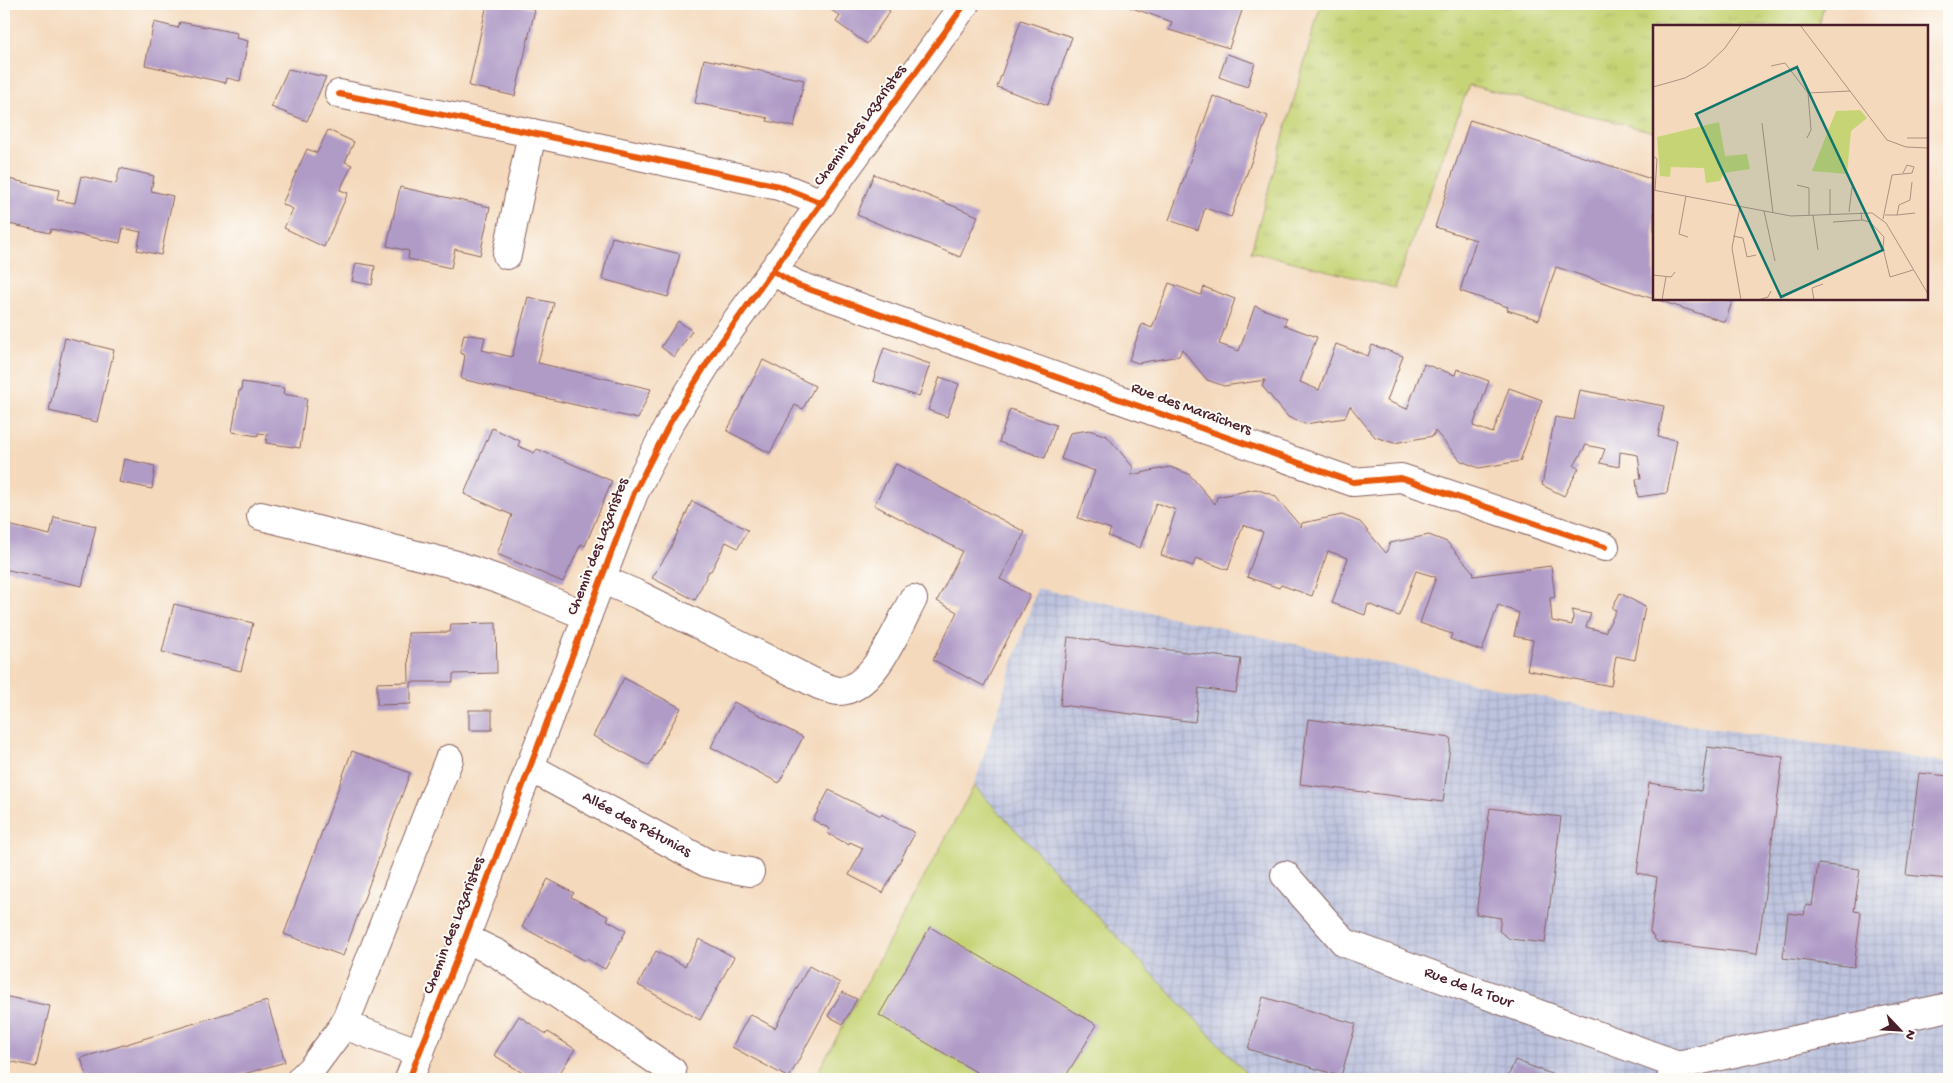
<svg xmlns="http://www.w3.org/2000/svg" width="1953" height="1083" font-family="'Gochi Hand',sans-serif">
  <defs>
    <pattern id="industrial-grid" width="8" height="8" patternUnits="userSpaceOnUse" patternTransform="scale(1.25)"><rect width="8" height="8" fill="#bdc3de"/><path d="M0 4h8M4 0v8" fill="none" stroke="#a4a7bf"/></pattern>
    <pattern id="grass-tufts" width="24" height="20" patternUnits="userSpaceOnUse" patternTransform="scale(1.25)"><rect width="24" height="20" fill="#c6d476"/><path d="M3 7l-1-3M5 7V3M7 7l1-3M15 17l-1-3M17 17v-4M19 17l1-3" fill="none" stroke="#acb666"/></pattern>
  </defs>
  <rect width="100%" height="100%" fill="#fdfcf7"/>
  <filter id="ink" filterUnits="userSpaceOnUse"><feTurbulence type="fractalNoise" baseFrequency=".02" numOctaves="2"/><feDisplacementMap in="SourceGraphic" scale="10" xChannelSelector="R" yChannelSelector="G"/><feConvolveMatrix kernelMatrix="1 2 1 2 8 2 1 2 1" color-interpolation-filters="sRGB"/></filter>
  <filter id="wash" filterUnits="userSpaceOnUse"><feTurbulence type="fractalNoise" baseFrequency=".0096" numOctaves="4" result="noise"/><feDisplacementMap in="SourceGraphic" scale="20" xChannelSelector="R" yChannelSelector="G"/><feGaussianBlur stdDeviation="1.12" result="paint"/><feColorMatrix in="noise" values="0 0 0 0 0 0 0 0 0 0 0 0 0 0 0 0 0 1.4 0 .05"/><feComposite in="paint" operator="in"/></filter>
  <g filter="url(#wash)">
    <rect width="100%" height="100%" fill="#f4d9bc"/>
    <!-- industrial -->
    <polygon fill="url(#industrial-grid)" points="1037,588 1623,715 1949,763 1949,1079 1252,1079 974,786"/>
    <!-- grass -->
    <polygon fill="url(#grass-tufts)" stroke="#887a50" points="1321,4 1824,4 1819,26 1654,26 1654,132 1469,85 1395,288 1251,251"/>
    <!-- pitch -->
    <polygon fill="#c6d476" stroke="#887a50" points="974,786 1252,1079 814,1079"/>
    <g id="blocks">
      <!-- building -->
      <g fill="#b09bc7">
        <polygon points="487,4 513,4 535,9 515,96 469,86"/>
        <polygon points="822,4 879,4 890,11 867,44 836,22 840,16"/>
        <polygon points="1121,4 1241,4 1244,5 1229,48 1169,30 1172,22"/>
        <polygon points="1021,20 1072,37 1048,105 997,87"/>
        <polygon points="154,22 178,28 180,22 237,33 236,38 248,41 240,81 227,78 226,83 145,65"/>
        <polygon points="1227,54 1255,63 1247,87 1219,77"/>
        <polygon points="704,59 804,80 794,127 767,121 768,118 695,103"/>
        <polygon points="288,69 326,77 307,121 271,107"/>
        <polygon points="1213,96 1268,116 1231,217 1205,208 1198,230 1169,220"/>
        <polygon points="1470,120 1654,180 1654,299 1556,267 1539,320 1507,310 1508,307 1460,291 1476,240 1435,227"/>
        <polygon points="328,130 354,142 345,162 352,165 340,190 348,193 324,247 284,228 293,209 282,204 307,149 317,153"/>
        <polygon points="120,168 154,176 151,191 173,196 161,255 137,250 141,232 123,228 120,243 51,229 50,233 4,223 4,178 59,190 57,200 75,203 81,176 116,184"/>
        <polygon points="874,174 978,216 960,257 857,215"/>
        <polygon points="400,187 490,207 480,255 455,249 451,268 408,259 409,251 387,246"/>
        <polygon points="612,237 680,254 668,297 602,279"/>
        <polygon points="356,263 375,266 372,285 352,281"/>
        <polygon points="1169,283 1201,295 1204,287 1235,299 1219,344 1239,351 1255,306 1287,318 1284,325 1317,337 1300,382 1319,390 1336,344 1368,356 1372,345 1403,356 1387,401 1407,409 1424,364 1455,375 1457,369 1489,381 1473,426 1493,433 1509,388 1542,400 1520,461 1479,468 1461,461 1435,431 1433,436 1394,443 1375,437 1350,406 1345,418 1305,424 1288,417 1262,386 1265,380 1224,386 1207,380 1182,349 1179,356 1138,363 1129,360 1142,324 1152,328"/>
        <polygon points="528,297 554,303 538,363 651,389 638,419 461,379 465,355 460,353 464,334 485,337 482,350 512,357"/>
        <polygon points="1655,299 1733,299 1725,322"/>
        <polygon points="678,321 692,331 674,357 661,347"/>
        <polygon points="65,338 114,350 97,422 49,411"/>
        <polygon points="884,348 930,364 919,397 873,381"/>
        <polygon points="763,360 815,386 803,409 795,405 770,453 727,431"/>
        <polygon points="940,377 959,384 947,417 928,410"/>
        <polygon points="242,382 284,388 283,394 307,398 300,448 266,443 267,434 258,433 258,436 232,432 239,391 241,391"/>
        <polygon points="1580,390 1664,406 1658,437 1677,440 1667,493 1638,497 1636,479 1641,479 1638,455 1620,452 1619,467 1600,463 1605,449 1586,445 1574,466 1579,468 1564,496 1542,485 1555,417 1574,420"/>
        <polygon points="1010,409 1056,425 1045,458 999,442"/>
        <polygon points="492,428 520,441 518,446 534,453 537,449 612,481 585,546 581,544 563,582 497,554 512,515 464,494"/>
        <polygon points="1089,430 1107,436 1133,467 1131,475 1170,467 1189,474 1215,504 1217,497 1256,489 1275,496 1301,527 1302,523 1342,515 1360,522 1386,553 1390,543 1429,535 1447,542 1474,573 1473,576 1551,566 1555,597 1550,598 1552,621 1572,625 1573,617 1572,610 1591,614 1586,627 1605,632 1616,611 1612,608 1620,593 1645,607 1635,660 1616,656 1611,686 1527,670 1533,640 1514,636 1519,613 1498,605 1482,651 1450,639 1452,634 1420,623 1436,577 1416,571 1399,616 1368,604 1365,615 1332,603 1348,558 1328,551 1312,596 1281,585 1279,588 1247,577 1263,532 1243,525 1228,570 1196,558 1193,566 1161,555 1176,510 1156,503 1140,548 1108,536 1111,529 1078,518 1095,471 1061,459 1070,433"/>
        <polygon points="124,459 155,466 152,489 119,482"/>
        <polygon points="896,464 1025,532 1000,579 1030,595 984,686 933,660 957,612 937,601 962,551 874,505"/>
        <polygon points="692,501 748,530 738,548 726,542 711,571 709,571 695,600 652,578 669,551"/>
        <polygon points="54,517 96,526 82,586 4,569 4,524 50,535"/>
        <polygon points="174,604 253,623 241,671 162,652"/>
        <polygon points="496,623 497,673 453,674 453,682 411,682 411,704 377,705 377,683 409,682 408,633 450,632 451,624"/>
        <polygon points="1068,637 1241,659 1236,693 1199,688 1195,722 1060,705"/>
        <polygon points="624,678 681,708 649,766 593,736"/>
        <polygon points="734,702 803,737 779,783 711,747"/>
        <rect x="469" y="710" width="23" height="20"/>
        <polygon points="1308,719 1451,738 1443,802 1300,784"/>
        <polygon points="1707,747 1783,757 1757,954 1657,942 1650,932 1657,877 1637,873 1649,783 1701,791"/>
        <polygon points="352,751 410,773 343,956 284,934"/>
        <polygon points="1919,773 1949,776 1949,879 1906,875"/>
        <polygon points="829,790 881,816 881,814 915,833 883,893 849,875 863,848 850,842 849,845 827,833 830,829 813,820"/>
        <polygon points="1490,808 1561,817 1545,943 1510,939 1499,931 1501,918 1476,914"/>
        <polygon points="1818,864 1860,869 1854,911 1861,912 1854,967 1783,958 1788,913 1804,915 1806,905 1812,906"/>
        <polygon points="548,879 574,893 571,897 609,917 607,920 626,931 605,969 586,959 585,961 522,927"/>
        <polygon points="930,927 1097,1025 1064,1079 988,1079 879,1015"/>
        <polygon points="699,939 734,957 700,1020 638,985 656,951 685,966"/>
        <polygon points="809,966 840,983 789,1078 732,1047 750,1014 775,1028"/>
        <polygon points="842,992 857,999 843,1024 828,1016"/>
        <polygon points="4,996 50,1006 36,1067 4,1060"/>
        <polygon points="1263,997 1356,1024 1341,1076 1248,1049"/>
        <polygon points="267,1001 285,1062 227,1079 87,1079 81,1058"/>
        <polygon points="519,1016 546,1034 548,1032 575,1049 556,1079 532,1079 494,1055"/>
        <polygon points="1515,1060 1564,1079 1507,1079"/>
      </g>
    </g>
  </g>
  <g filter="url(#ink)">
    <use href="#blocks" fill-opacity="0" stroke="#86605e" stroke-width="1"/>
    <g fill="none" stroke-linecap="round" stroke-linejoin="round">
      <!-- minor casing -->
      <g stroke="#86605e" stroke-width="30">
        <g id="minor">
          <polyline points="339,94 532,133 779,186 822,203"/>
          <polyline points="507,255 532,133"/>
          <polyline points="773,271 797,285 1353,482 1401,478 1605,547"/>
          <polyline points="261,516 453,564 503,581 587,616"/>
          <path d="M601 579 641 596 819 685C825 687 832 690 838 691 873 692 899 625 913 599"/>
          <path id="s1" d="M529 767 707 863 727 868 750 872"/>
          <path id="s2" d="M1285 875 1345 943 1678 1065"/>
          <polyline points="465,938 498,954 672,1071"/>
          <polyline points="420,1053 344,1025 449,759"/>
          <polyline points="301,1079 312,1068 344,1025"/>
          <polyline points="409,1079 465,938 634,493 671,421 716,349 965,4"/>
          <polyline points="1671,1079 1678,1065 1949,1007"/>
        </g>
      </g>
      <!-- minor -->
      <use href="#minor" stroke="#fff" stroke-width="28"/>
      <!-- cycleway casing -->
      <g stroke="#fdfcf7" stroke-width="9">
        <g id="cycleway">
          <polyline points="339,94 532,133 779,186 822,203"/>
          <polyline points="773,271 797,285 1353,482 1401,478 1605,547"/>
          <polyline points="409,1079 465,938 634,493 671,421 716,349 965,4"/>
        </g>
      </g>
      <!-- cycleway -->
      <use href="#cycleway" stroke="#e8590c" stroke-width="6"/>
    </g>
  </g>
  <g text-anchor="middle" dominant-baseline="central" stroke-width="4" stroke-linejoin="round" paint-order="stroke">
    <!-- street labels -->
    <g font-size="16" fill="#4a1f2b" stroke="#fdfcf7">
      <text transform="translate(861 126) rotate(-54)">Chemin des Lazaristes</text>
      <text transform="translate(1191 410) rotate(20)">Rue des Maraîchers</text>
      <text transform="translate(599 547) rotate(-69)">Chemin des Lazaristes</text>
      <text stroke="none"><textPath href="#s1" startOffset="122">Allée des Pétunias</textPath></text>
      <text transform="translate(455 926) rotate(-69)">Chemin des Lazaristes</text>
      <text stroke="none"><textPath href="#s2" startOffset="222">Rue de la Tour</textPath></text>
    </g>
  </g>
  <!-- overview -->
  <g transform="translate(1653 25)">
    <rect width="275" height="275" fill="#f4d9bc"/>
    <path d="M66 97 72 131 94 129 97 144 71 148 67 156 53 158 51 143 18 142 17 152 7 151 4 112Z" fill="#c6d476"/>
    <path d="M207 85 214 93 198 106 194 149 159 146 183 86Z" fill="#c6d476"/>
    <path fill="none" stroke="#b08f82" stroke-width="1" d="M147 0 234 115 253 122 275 123M118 41 132 38 155 68 197 66M0 62 32 53 53 41 72 23 88 0M109 98 120 188M154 113 158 105 155 68M254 113H275M0 131 4 134 2 165M144 160 156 163V190M0 165 138 191 219 188 233 198 275 269M33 171 26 209 35 212M87 182 79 223 88 275M111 186 122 236M196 187 199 162M177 189V164M160 190 165 225M232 190H244L246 180 257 175 259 157M244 190 262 188M230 194 239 150 259 148 261 142 254 140 250 148M209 195 217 197 231 212 230 223 237 252 260 245M180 197 209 195 208 187M80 211 90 213 94 232 103 230M0 250 18 252 22 247M9 275 13 252M105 275 115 272 118 266M161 275 159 263 170 259"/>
    <path fill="#0f766e" fill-opacity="0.15" stroke="#0f766e" stroke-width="2.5" d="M144 42 230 225 128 272 43 89Z"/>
    <rect width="275" height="275" fill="none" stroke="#4a1f2b" stroke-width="2.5"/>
  </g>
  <!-- margin -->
  <rect width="1953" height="1083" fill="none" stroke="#fdfcf7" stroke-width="20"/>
  <!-- north arrow -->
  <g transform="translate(1900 1030) rotate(115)" stroke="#fdfcf7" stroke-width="4" paint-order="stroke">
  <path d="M0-4L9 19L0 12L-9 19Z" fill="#4a1f2b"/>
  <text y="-8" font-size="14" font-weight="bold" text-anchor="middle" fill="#4a1f2b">N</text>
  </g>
</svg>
